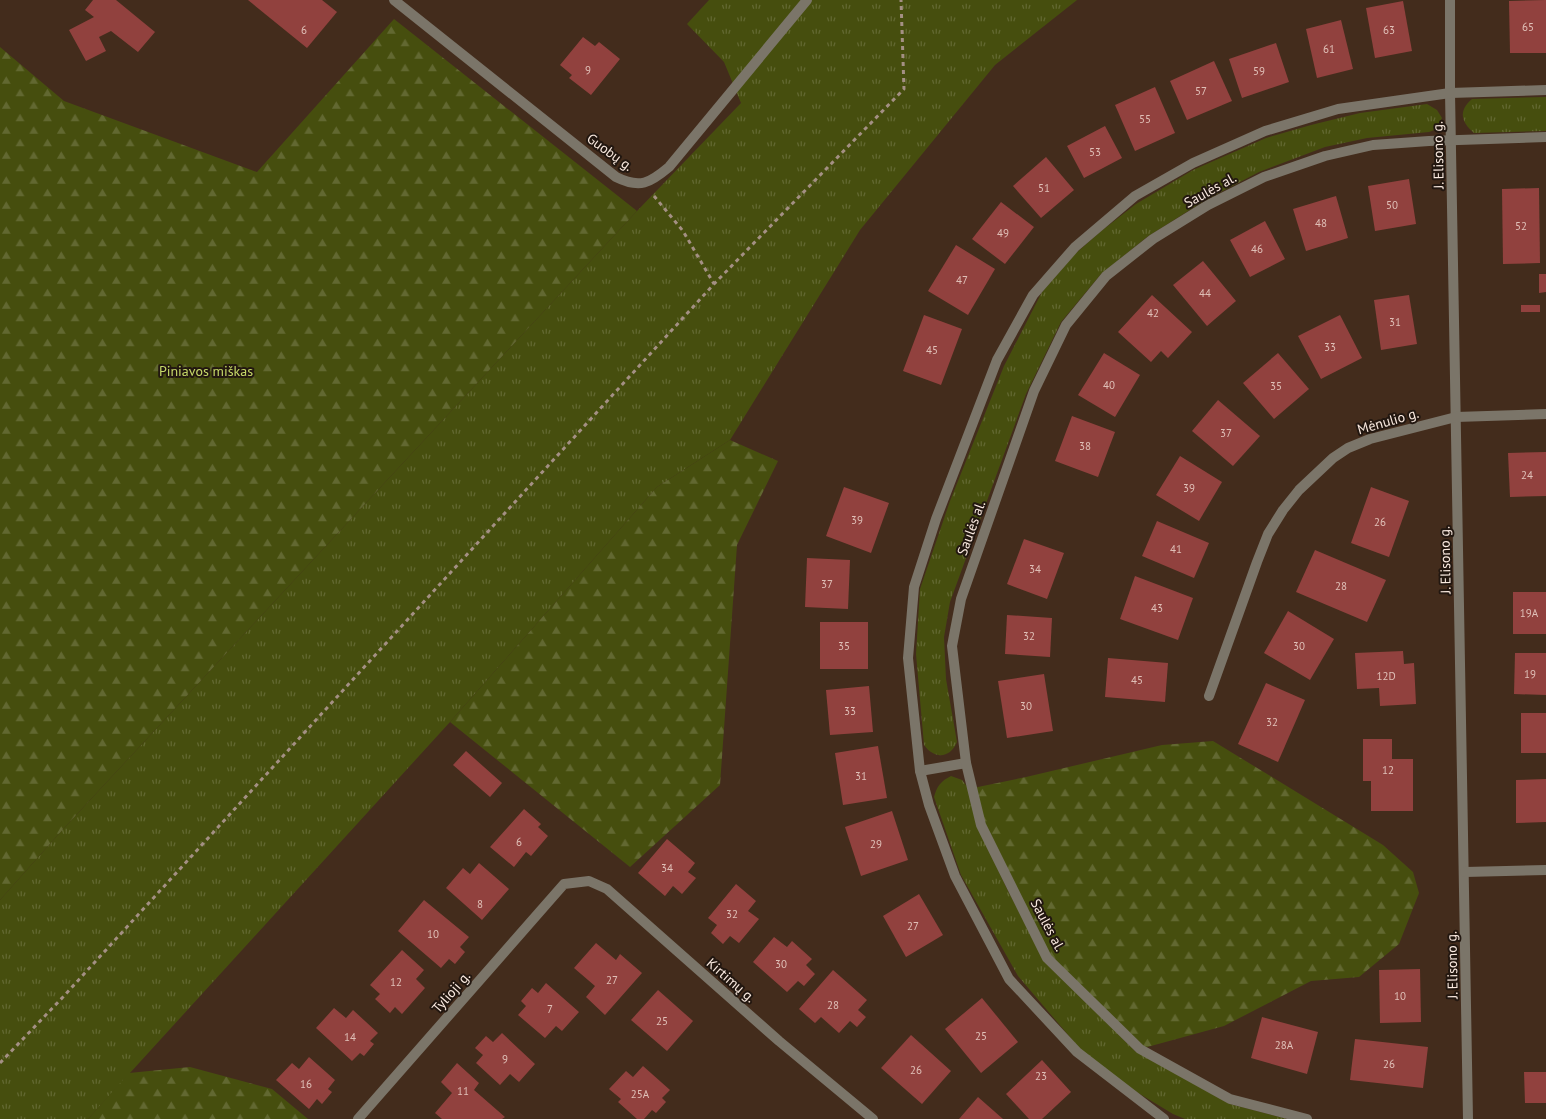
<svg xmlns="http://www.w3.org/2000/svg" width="1546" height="1119" font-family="'PT Sans',sans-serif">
  <defs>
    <pattern id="grass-tufts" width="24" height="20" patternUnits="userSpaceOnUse" patternTransform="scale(1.25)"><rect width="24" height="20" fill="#464e0e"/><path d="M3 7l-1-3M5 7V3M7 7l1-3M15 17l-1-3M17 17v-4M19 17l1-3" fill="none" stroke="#626831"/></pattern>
    <pattern id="forest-firs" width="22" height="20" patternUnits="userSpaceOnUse" patternTransform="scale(1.25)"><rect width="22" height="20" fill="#464e0e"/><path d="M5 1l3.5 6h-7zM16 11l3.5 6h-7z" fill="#626831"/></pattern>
  </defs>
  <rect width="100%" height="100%" fill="#432c1c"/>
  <!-- grass -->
  <g fill="url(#grass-tufts)">
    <polygon points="709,0 1077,0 995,65 860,230 730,440 657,487 450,722 88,1119 0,1119 0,900 65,827 637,211 741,103 724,62 687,24"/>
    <path d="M1546 97V131L1474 133C1461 122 1458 111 1472 99Z"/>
    <path d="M1427 104 1437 110 1442 118 1437 129 1429 132 1367 138 1325 147 1259 172 1204 201 1147 237 1101 274 1061 322 1026 394 950 602 944 637 946 679 957 742C950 759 934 759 924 745L916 654 920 589 950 501 1004 366 1042 292 1075 254 1100 232 1136 204 1193 170 1266 138 1311 125 1360 113Z"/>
    <path d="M951 776 962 780 969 789 978 826 1007 889 1044 959 1135 1051 1230 1104 1287 1119H1185L1173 1114 1130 1088 1081 1050 1018 976 961 875 934 797C937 786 941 781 951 776Z"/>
  </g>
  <!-- forest -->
  <g fill="url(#forest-firs)">
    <polygon points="394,19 637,211 65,827 0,900 0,47 64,101 257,172"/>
    <polygon points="730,440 778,461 737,545 720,785 630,867 450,722 657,487"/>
    <polygon points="1213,741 1383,845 1413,872 1419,893 1399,944 1359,977 1311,981 1224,1026 1140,1049 1047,958 981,825 973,788 1026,777 1162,745"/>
    <polygon points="190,1067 272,1089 308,1119 88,1119 129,1073"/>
  </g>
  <!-- building -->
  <g fill="#91413e">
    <polygon points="93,0 116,0 155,32 138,52 111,31 99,37 106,51 86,61 69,30 94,17 85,10"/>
    <polygon points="248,0 322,0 337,12 307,48"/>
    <polygon points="1546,0 1546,53 1510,53 1509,1"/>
    <polygon points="1403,1 1412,51 1375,58 1366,8"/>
    <polygon points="1341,20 1353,69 1317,78 1306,29"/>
    <polygon points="583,37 595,46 599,42 620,59 591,95 569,78 572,75 560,65"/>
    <polygon points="1276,43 1289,82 1242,98 1229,59"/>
    <polygon points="1214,61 1232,101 1187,120 1170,81"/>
    <polygon points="1155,87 1175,133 1135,151 1115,105"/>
    <polygon points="1105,126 1122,158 1084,178 1067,146"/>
    <polygon points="1046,157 1074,190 1041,218 1013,186"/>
    <polygon points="1409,179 1416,224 1375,231 1368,186"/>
    <polygon points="1539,188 1540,263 1503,264 1502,189"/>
    <polygon points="1336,196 1348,238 1306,251 1293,209"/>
    <polygon points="1001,202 1034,227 1005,264 972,239"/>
    <polygon points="1265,221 1285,259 1250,277 1230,240"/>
    <polygon points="956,245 995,269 968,315 928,291"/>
    <polygon points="1203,261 1236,301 1207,326 1173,285"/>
    <polygon points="1539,274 1546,274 1546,292 1539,293"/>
    <polygon points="1152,295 1192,332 1168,358 1161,351 1151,362 1118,332"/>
    <polygon points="1409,295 1417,344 1381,350 1374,300"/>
    <rect x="1521" y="305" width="19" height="7"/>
    <polygon points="924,315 962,329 941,385 903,371"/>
    <polygon points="1340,315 1362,358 1321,379 1298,336"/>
    <polygon points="1104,353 1140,375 1115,417 1078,395"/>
    <polygon points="1278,353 1309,389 1274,419 1243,383"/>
    <polygon points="1218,400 1260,436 1233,466 1192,431"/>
    <polygon points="1072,416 1115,432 1098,477 1055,461"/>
    <polygon points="1546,452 1546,496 1510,497 1508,453"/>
    <polygon points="1180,456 1222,482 1199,521 1156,495"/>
    <polygon points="844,487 889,503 871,553 826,536"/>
    <polygon points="1371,487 1409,501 1389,557 1351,543"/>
    <polygon points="1157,521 1209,543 1194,578 1142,556"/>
    <polygon points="1024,539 1064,553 1047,599 1007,584"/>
    <polygon points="1315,550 1386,580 1367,622 1296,592"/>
    <polygon points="807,558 850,560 848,609 805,607"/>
    <polygon points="1135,576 1193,598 1178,640 1120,619"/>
    <rect x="1513" y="592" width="33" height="42"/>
    <polygon points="1288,611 1334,639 1310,680 1264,653"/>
    <polygon points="1007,615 1052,618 1050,657 1005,654"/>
    <rect x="820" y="622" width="48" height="47"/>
    <polygon points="1403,651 1404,664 1414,663 1416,704 1380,706 1379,688 1357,689 1355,653"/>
    <polygon points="1515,653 1546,653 1546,695 1514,694"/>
    <polygon points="1108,658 1168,663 1165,702 1105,697"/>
    <polygon points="1044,674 1053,731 1007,738 998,681"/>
    <polygon points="1266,683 1305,700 1278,762 1238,744"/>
    <polygon points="869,686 873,732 830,735 826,690"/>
    <rect x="1521" y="713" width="25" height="40"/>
    <polygon points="1363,739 1392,739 1392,759 1413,759 1413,811 1371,811 1371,781 1363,781"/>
    <polygon points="878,746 887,798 843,805 835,753"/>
    <polygon points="466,751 502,783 490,797 453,765"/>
    <polygon points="1546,779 1546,822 1516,823 1516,780"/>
    <polygon points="524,809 541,824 538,827 548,836 531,856 526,852 514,867 490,847"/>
    <polygon points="892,811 908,860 861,876 845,827"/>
    <polygon points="667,839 695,863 688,872 696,878 682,894 673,886 665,896 638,873"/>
    <polygon points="479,863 509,889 482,920 446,888 463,868 470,874"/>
    <polygon points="736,884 756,901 748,911 759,919 739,943 730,936 723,944 711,933 717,925 708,918"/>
    <polygon points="919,894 943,935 906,957 883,916"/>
    <polygon points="424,900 469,937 460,947 465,952 455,964 449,959 441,968 398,931"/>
    <polygon points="774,937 787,947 792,941 812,959 806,965 815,974 804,986 798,981 787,992 753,962"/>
    <polygon points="596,943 616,960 620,954 642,973 605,1015 586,997 595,986 574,968"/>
    <polygon points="402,950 424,970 416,979 425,988 402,1014 395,1007 390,1013 375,999 380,994 370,985"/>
    <polygon points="1420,969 1421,1022 1380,1023 1379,970"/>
    <polygon points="833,970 867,1000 858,1010 866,1017 857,1027 850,1021 839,1033 821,1017 815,1023 799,1009"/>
    <polygon points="546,983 579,1012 562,1031 556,1026 545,1038 518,1015 526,1006 521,1001 532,988 538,993"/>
    <polygon points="658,990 693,1021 667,1051 631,1020"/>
    <polygon points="982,998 1018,1042 981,1073 945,1029"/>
    <polygon points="334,1008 346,1018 353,1010 378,1033 370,1041 374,1044 364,1056 360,1053 352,1061 316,1028"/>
    <polygon points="1262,1017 1318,1032 1307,1074 1251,1058"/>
    <polygon points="502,1033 535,1064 519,1082 510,1074 500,1085 476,1063 483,1055 475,1048 486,1036 493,1042"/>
    <polygon points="911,1035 951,1071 922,1104 881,1068"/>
    <polygon points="1355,1039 1428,1047 1423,1088 1350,1080"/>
    <polygon points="309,1057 335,1080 328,1089 332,1092 322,1104 317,1099 309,1109 276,1080 292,1063 299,1069"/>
    <polygon points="1042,1060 1071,1092 1042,1119 1029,1119 1006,1094"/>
    <polygon points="457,1063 479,1083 474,1090 505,1117 502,1119 442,1119 435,1113 452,1093 441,1082"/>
    <polygon points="643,1066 670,1090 662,1098 666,1102 656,1113 652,1110 644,1119 637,1119 618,1102 621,1099 609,1089 626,1071 633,1077"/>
    <polygon points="1524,1072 1546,1072 1546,1103 1525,1103"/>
    <polygon points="978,1097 1003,1119 959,1119"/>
  </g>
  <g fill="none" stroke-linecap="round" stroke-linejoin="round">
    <!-- path -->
    <g stroke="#a49084" stroke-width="3" stroke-dasharray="4 4" stroke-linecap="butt">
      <polyline points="654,196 683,231 714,284"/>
      <polyline points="0,1063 63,997 714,284 904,89 901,0"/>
    </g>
    <!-- minor -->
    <g stroke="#7b7569" stroke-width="10">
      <path d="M394 0 616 177C640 189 650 183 669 167L807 0"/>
      <polyline points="1450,0 1450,93 1468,1119"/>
      <polyline points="1209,696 1257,562 1268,534 1283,510 1299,490 1333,458 1348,448 1370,439 1456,417 1546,414"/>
      <polyline points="920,771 966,763"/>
      <polyline points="1465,872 1546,870"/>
      <polyline points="358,1119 564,884 589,881 607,889 779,1041 873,1119"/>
      <polyline points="1164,1119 1077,1052 1009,979 955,876 929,805 920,771 908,658 914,587 936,519 997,360 1033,295 1075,247 1135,196 1193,163 1265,131 1338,109 1450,93 1546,90"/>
      <polyline points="1307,1119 1230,1099 1140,1049 1047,958 981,825 966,763 952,646 961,599 1034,391 1066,325 1106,276 1153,239 1208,205 1264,177 1325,156 1373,145 1429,141 1546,137"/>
    </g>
  </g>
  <g text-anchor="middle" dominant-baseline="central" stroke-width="4" stroke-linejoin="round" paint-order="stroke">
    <!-- number labels -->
    <g font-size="11" fill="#e0c0b8">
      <text x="1528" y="27">65</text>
      <text x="304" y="30">6</text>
      <text x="1389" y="30">63</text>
      <text x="1329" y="49">61</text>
      <text x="588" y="70">9</text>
      <text x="1259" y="71">59</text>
      <text x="1201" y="91">57</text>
      <text x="1145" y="119">55</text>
      <text x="1095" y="152">53</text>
      <text x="1044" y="188">51</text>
      <text x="1392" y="205">50</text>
      <text x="1321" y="223">48</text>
      <text x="1521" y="226">52</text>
      <text x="1003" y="233">49</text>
      <text x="1257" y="249">46</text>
      <text x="962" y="280">47</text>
      <text x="1205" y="293">44</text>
      <text x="1153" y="313">42</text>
      <text x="1395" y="322">31</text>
      <text x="1330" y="347">33</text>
      <text x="932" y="350">45</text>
      <text x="1109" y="385">40</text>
      <text x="1276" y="386">35</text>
      <text x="1226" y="433">37</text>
      <text x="1085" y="446">38</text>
      <text x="1527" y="475">24</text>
      <text x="1189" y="488">39</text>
      <text x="857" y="520">39</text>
      <text x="1380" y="522">26</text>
      <text x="1176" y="549">41</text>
      <text x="1035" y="569">34</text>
      <text x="827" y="584">37</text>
      <text x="1341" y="586">28</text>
      <text x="1157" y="608">43</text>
      <text x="1529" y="613">19A</text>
      <text x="1029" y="636">32</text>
      <text x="844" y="646">35</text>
      <text x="1299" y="646">30</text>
      <text x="1530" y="674">19</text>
      <text x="1386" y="676">12D</text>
      <text x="1137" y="680">45</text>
      <text x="1026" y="706">30</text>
      <text x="850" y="711">33</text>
      <text x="1272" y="722">32</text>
      <text x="1388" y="770">12</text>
      <text x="861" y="776">31</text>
      <text x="519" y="842">6</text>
      <text x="876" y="844">29</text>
      <text x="667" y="868">34</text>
      <text x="480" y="904">8</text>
      <text x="732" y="914">32</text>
      <text x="913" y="926">27</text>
      <text x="433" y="934">10</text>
      <text x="781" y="964">30</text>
      <text x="612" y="980">27</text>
      <text x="396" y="982">12</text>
      <text x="1400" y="996">10</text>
      <text x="833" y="1005">28</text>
      <text x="550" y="1009">7</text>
      <text x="662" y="1021">25</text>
      <text x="981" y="1036">25</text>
      <text x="350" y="1037">14</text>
      <text x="1284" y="1045">28A</text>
      <text x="505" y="1059">9</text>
      <text x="1389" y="1064">26</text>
      <text x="916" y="1070">26</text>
      <text x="1041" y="1076">23</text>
      <text x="306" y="1084">16</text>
      <text x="463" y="1091">11</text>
      <text x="640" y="1094">25A</text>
    </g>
    <!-- street labels -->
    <g font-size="14" fill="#faeae0" stroke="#221710">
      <text transform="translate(610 152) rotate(36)">Guobų g.</text>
      <text transform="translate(1438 155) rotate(-91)">J. Elisono g.</text>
      <text transform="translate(1210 190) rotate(-29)">Saulės al.</text>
      <text transform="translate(1388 421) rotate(-16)">Mėnulio g.</text>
      <text transform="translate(971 528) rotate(-70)">Saulės al.</text>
      <text transform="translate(1445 560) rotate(-91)">J. Elisono g.</text>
      <text transform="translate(1048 925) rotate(62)">Saulės al.</text>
      <text transform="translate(1452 965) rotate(-91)">J. Elisono g.</text>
      <text transform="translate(731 980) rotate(41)">Kirtimų g.</text>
      <text transform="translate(451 992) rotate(-49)">Tylioji g.</text>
    </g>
    <!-- park labels -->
    <g font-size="14" fill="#c7da69" stroke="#221710">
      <text x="206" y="371">Piniavos miškas</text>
    </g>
  </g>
</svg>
